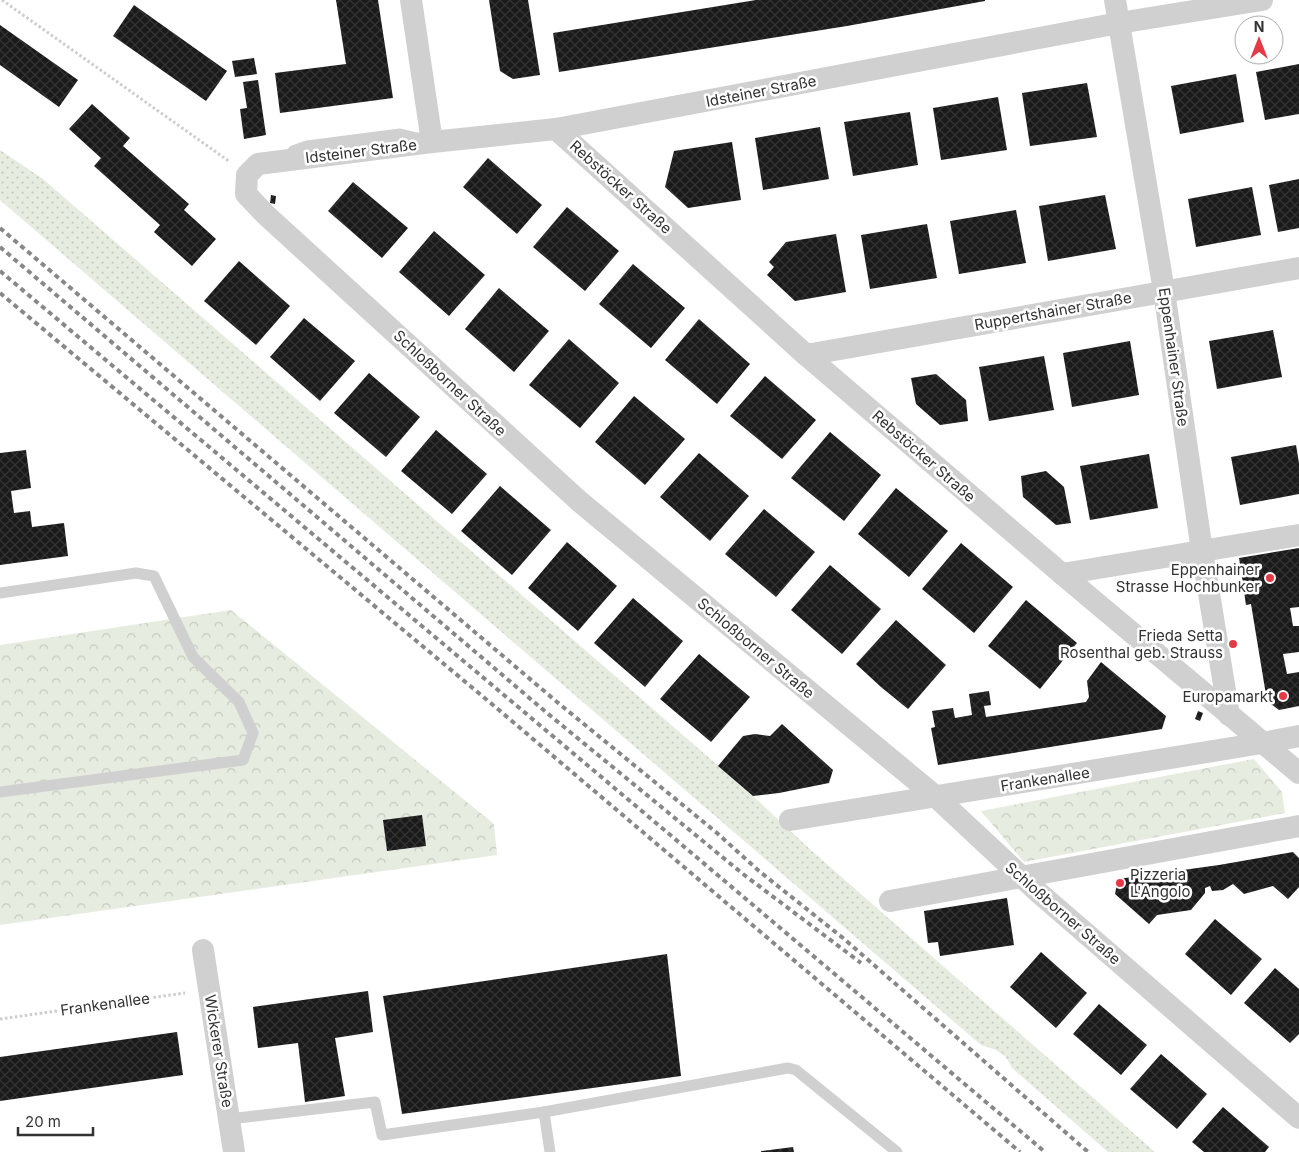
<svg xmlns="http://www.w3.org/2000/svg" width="1299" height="1152" font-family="Inter,sans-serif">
  <defs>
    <pattern id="grass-dots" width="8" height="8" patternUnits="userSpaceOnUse" patternTransform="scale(1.25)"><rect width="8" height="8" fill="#e6ecdf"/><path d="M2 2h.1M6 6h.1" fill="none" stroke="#c6cbc0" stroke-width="1.8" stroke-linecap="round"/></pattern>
    <pattern id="park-crowns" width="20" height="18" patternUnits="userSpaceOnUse" patternTransform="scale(1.25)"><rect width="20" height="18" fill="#e6ecdf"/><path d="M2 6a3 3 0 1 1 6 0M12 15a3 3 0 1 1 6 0" fill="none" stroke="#c6cbc0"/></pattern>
    <pattern id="building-cross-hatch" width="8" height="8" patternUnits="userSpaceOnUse" patternTransform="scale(1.25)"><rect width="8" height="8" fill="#1a1a1a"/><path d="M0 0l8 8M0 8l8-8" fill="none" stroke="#333"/></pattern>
  </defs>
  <rect width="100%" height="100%" fill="#fff"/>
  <!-- grass -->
  <path fill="url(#grass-dots)" d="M0 150 43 179 753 796 813 852 1155 1152H1108L1012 1068C1005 1052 997 1050 981 1045L0 200Z"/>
  <!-- park -->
  <g fill="url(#park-crowns)">
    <polygon points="231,610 494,824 497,855 0,925 0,645"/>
    <polygon points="1254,759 1282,792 1285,813 1024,862 981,811"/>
  </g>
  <!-- building -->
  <g fill="url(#building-cross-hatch)">
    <polygon points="336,0 378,0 393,98 280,113 275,73 346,64"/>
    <polygon points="489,0 528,0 540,75 513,79 500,71"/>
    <polygon points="756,0 985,0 985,1 847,26 559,72 553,33"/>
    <polygon points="134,5 227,71 206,101 113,36"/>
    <polygon points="0,25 78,80 59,107 0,65"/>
    <polygon points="254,58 257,74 235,77 232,61"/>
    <polygon points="1299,64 1299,114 1265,120 1256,72"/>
    <polygon points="1236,74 1244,122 1180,134 1171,86"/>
    <polygon points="258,80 266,135 244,139 240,109 247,108 243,82"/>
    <polygon points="1087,83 1097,137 1030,146 1022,93"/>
    <polygon points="998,97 1007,150 941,160 933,108"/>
    <polygon points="92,104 130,138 123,146 189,204 184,210 216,239 192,266 154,232 160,225 94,166 101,158 69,129"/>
    <polygon points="910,112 918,165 853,176 844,122"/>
    <polygon points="820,127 829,179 763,190 755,138"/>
    <polygon points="732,142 741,200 688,208 665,187 674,151"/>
    <polygon points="488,158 542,205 517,234 463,187"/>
    <polygon points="1299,179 1299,228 1278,232 1269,185"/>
    <polygon points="353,182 408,228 382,258 328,211"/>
    <polygon points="1252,187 1261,235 1196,247 1188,199"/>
    <polygon points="271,195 276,196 275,204 270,203"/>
    <polygon points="1105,195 1116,249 1048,261 1039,206"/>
    <polygon points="567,207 619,251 585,291 533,247"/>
    <polygon points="1016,210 1026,263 959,274 950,221"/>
    <polygon points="927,224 937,278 870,289 861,235"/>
    <polygon points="434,231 485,275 449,316 399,272"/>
    <polygon points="836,234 846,292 795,301 767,275 774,267 769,262 786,242"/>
    <polygon points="239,261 290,306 256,345 204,301"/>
    <polygon points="633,264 685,308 651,348 599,304"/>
    <polygon points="499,288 549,331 514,372 465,329"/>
    <polygon points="304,318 355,361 320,401 270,357"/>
    <polygon points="699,319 750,364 717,404 665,360"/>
    <polygon points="1273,330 1282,377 1217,389 1209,341"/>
    <polygon points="569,339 619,383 580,428 529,385"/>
    <polygon points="1130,341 1139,395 1072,407 1063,353"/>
    <polygon points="1044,356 1054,410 989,421 979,367"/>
    <polygon points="369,373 420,417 386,457 334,413"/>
    <polygon points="936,374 966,400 968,421 940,425 916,404 911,378"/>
    <polygon points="765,376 816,420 782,459 730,416"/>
    <polygon points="634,396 685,439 645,485 595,442"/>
    <polygon points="436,430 487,474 452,514 401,471"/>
    <polygon points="830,432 881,475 844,521 791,478"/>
    <polygon points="1296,445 1299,463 1299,494 1240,505 1231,457"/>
    <polygon points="26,450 31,488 11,491 14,513 30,511 32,527 64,523 68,556 0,565 0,453"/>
    <polygon points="699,453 749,496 710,541 660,497"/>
    <polygon points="1149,454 1158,508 1090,520 1080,466"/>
    <polygon points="1046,471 1064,487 1071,523 1056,525 1023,497 1021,476"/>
    <polygon points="500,486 551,530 512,575 461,531"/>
    <polygon points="896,488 948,531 909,577 858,534"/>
    <polygon points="764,509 815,552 776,597 725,554"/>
    <polygon points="567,542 617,586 578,631 528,588"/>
    <polygon points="961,543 1013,587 974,633 922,589"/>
    <polygon points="1299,548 1299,607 1290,608 1293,626 1299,626 1299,652 1283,654 1287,674 1299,672 1299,706 1279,710 1267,701 1251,604 1246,605 1239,558"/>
    <polygon points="830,565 881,609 842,654 791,610"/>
    <polygon points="633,598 683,641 645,687 594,643"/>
    <polygon points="1026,600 1077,643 1040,689 988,646"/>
    <polygon points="896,620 946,665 908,709 881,687 856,664"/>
    <polygon points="699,654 750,697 711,742 660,699"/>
    <polygon points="1101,662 1166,716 1162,729 938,765 931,728 935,727 932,711 953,708 955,718 972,715 969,694 989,691 991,705 984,706 986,717 1086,702 1089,697 1087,681"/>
    <polygon points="1198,711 1203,713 1200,721 1195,719"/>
    <polygon points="782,724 833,770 829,783 779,793 753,796 718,766 743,736 755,734 770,736"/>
    <polygon points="422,815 426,846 387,851 383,820"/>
    <polygon points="1293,852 1299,858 1299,887 1288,899 1273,886 1244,894 1233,884 1223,890 1212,891 1210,886 1205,888 1205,893 1191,910 1157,915 1149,924 1115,894 1118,879 1219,865"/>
    <polygon points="1007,898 1014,945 940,956 938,942 928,943 924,911"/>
    <polygon points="1215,919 1262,959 1231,995 1185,954"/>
    <polygon points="1041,952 1087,993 1056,1028 1010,987"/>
    <polygon points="667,954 681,1076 402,1114 383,996"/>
    <polygon points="1275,968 1299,989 1299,1034 1290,1043 1244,1003"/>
    <polygon points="368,991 373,1032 335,1038 345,1096 305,1102 298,1043 258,1048 253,1007"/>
    <polygon points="1099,1004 1147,1045 1121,1075 1073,1034"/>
    <polygon points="177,1032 183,1075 0,1101 0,1057"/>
    <polygon points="1161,1054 1207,1094 1177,1129 1130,1089"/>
    <polygon points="1223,1107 1269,1147 1265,1152 1204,1152 1192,1142"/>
    <polygon points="793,1147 794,1152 761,1152 761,1151"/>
  </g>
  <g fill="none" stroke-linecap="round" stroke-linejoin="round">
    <!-- path -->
    <g stroke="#cdcdcd" stroke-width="3" stroke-dasharray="2.5 2.5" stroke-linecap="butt">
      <polyline points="2,0 230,162"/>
      <polyline points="0,1019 185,993"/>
    </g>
    <!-- service -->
    <g stroke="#d0d0d0" stroke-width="11">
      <polyline points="293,151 307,146 400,134 417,138"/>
      <polyline points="0,593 136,573 154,576 193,657 239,702 253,733 243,760 0,792"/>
      <polyline points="229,1119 375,1102 382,1135 544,1112"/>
      <polyline points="550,1152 544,1112 788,1068 796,1070 897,1152"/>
    </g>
    <!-- minor -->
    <g stroke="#d0d0d0" stroke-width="22">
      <polyline points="411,0 432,142"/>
      <polyline points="1115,0 1164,291 1202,551 1229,715"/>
      <polyline points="1262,0 1119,23 556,129 432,142 258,164 247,175 246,194 266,215 579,501 935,796 1038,892 1299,1118"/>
      <polyline points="556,129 806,355 1062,574 1299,773"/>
      <polyline points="806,355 1299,268"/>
      <polyline points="1062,574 1299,535"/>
      <polyline points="790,820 1262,743 1299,736"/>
      <polyline points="890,901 1299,826"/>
      <polyline points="203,950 234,1152"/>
    </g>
    <!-- rail -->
    <g stroke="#888" stroke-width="4" stroke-dasharray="5 4" stroke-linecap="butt">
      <polyline points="0,228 557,702 717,833 759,871 843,938 1088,1152"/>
      <polyline points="0,247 547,713 743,874 861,963"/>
      <polyline points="0,271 662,828 1045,1152"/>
      <polyline points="0,293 493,705 1020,1152"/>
    </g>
  </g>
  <!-- markers -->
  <g fill="#e63946" stroke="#fff" stroke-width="2">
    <circle cx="1270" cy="578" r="5"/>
    <circle cx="1233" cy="644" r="5"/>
    <circle cx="1283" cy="696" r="5"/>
    <circle cx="1120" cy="883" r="5"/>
  </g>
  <g text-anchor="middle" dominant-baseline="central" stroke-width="5" stroke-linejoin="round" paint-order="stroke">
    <!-- street labels -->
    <g font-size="15" fill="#333" stroke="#fff">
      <text transform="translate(761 91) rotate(-11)">Idsteiner Straße</text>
      <text transform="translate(361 151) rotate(-7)">Idsteiner Straße</text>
      <text transform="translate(621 187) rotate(42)">Rebstöcker Straße</text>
      <text transform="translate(1053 311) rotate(-10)">Ruppertshainer Straße</text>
      <text transform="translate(1174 357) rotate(82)">Eppenhainer Straße</text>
      <text transform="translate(450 383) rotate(43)">Schloßborner Straße</text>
      <text transform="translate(924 456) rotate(41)">Rebstöcker Straße</text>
      <text transform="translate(756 648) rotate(40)">Schloßborner Straße</text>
      <text transform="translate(1045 779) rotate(-9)">Frankenallee</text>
      <text transform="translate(1063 913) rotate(41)">Schloßborner Straße</text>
      <text transform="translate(105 1004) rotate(-8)">Frankenallee</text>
      <text transform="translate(219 1051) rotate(81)">Wickerer Straße</text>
    </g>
    <!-- poi labels -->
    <g font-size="15" fill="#333" stroke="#fff" text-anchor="end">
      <text x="1260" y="569">Eppenhainer<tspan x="1260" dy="17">Strasse Hochbunker</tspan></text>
      <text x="1223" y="635">Frieda Setta<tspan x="1223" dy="17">Rosenthal geb. Strauss</tspan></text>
      <text x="1273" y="696">Europamarkt</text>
      <text x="1130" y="874" text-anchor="start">Pizzeria<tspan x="1130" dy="17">L'Angolo</tspan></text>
    </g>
  </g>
  <!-- north arrow -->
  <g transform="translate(1259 40)"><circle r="24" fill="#ffffff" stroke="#adadad"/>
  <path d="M0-4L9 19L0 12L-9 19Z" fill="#e63946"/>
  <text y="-8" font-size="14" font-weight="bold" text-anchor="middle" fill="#333333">N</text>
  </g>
  <!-- scale -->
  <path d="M18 1127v8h75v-8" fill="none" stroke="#333333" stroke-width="2.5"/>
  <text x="25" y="1127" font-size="15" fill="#333333" stroke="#ffffff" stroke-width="4" paint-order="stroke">20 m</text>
</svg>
